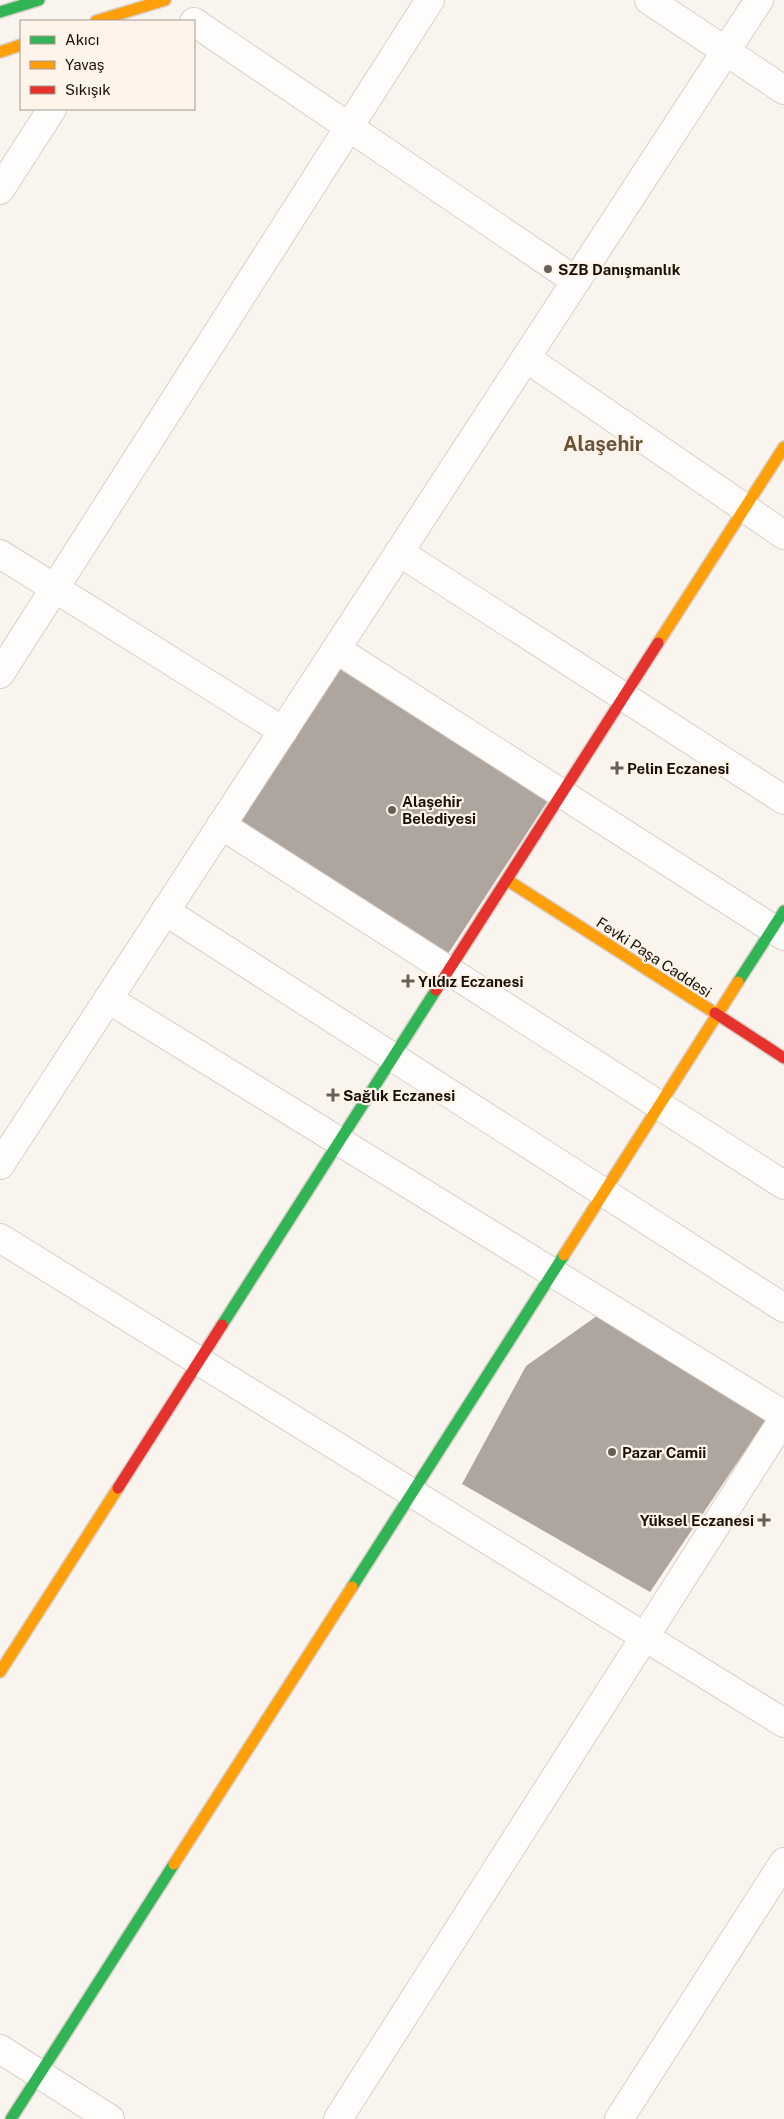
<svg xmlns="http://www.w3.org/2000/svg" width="784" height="2119" font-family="'Public Sans',sans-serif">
  <rect width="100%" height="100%" fill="#faf4ee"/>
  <!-- building -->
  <g fill="#aea59f">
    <polygon points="340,659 551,796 444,960 234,823"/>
    <polygon points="604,1311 766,1420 650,1592 462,1484 526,1366"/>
  </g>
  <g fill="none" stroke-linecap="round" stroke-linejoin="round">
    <!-- street casing -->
    <g stroke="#d8d0c8" stroke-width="30">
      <g id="street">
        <polyline points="649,0 784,90"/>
        <polyline points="194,22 576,281"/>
        <polyline points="0,190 52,109"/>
        <polyline points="526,358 784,535"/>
        <polyline points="399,552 784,800"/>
        <polyline points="0,554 283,731"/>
        <polyline points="336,649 784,936"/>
        <polyline points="0,674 430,0"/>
        <polyline points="221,825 784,1185"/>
        <polyline points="165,911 784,1308"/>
        <polyline points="108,999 784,1415"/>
        <polyline points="0,1165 759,0"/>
        <polyline points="0,1238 784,1723"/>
        <polyline points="0,2049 110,2119"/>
        <polyline points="338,2119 784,1418"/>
        <polyline points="619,2119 784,1862"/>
      </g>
    </g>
    <!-- fast casing -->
    <g stroke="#d8d0c8" stroke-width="14">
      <g id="fast">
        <polyline points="0,12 39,0"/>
        <polyline points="738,982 784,911"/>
        <polyline points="222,1325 436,990"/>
        <polyline points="352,1587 564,1255"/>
        <polyline points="11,2119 174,1864"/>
      </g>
    </g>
    <!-- slow casing -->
    <g stroke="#d8d0c8" stroke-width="14">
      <g id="slow">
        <polyline points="96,21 165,0"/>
        <polyline points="0,52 21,45"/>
        <polyline points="658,643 784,447"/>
        <polyline points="507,880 715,1013"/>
        <polyline points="564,1255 738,982"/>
        <polyline points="0,1672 118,1488"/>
        <polyline points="174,1864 352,1587"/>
      </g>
    </g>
    <!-- jam casing -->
    <g stroke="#d8d0c8" stroke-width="14">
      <g id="jam">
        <polyline points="436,990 658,643"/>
        <polyline points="715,1013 784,1058"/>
        <polyline points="118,1488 222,1325"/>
      </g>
    </g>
    <!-- street -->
    <use href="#street" stroke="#fefdfc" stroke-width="28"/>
    <!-- fast -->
    <use href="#fast" stroke="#30b455" stroke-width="11"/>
    <!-- slow -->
    <use href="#slow" stroke="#ff9f0a" stroke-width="11"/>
    <!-- jam -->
    <use href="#jam" stroke="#e5322d" stroke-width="11"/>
  </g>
  <!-- markers -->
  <g fill="#686058" stroke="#fff4e9" stroke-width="2">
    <circle cx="548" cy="269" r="5"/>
    <path d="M614.5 760.5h5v5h5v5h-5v5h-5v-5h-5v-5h5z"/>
    <circle cx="392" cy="810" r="5"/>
    <path d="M405.5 973.5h5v5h5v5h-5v5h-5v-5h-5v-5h5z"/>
    <path d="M330.5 1087.5h5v5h5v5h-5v5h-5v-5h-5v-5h5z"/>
    <circle cx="612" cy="1452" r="5"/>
    <path d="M761.5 1512.5h5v5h5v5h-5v5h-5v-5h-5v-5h5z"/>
  </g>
  <g text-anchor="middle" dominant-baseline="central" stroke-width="4.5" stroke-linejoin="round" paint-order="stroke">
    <!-- poi labels -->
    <g font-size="15" font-weight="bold" fill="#191007" stroke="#fff4e9" text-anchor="start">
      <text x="558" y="269">SZB Danışmanlık</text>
      <text x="627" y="768">Pelin Eczanesi</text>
      <text x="402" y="801">Alaşehir<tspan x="402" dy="17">Belediyesi</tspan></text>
      <text x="418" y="981">Yıldız Eczanesi</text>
      <text x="343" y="1095">Sağlık Eczanesi</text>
      <text x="622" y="1452">Pazar Camii</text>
      <text x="754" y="1520" text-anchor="end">Yüksel Eczanesi</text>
    </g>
    <!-- street labels -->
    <g font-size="15" fill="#191007" stroke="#fff4e9">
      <text transform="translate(654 957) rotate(33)">Fevki Paşa Caddesi</text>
    </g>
    <!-- district labels -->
    <g font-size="20" font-weight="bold" fill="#69533b" stroke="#fff4e9">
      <text x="603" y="444">Alaşehir</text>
    </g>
  </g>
  <!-- legend -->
  <rect x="20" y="20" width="175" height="90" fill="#fff4e9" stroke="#a3998f"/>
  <rect x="30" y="36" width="25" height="8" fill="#30b455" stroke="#a3998f"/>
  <text x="65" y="45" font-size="15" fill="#191007">Akıcı</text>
  <rect x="30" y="61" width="25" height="8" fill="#ff9f0a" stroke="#a3998f"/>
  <text x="65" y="70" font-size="15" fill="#191007">Yavaş</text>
  <rect x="30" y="86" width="25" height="8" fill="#e5322d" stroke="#a3998f"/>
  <text x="65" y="95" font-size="15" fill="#191007">Sıkışık</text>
</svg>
